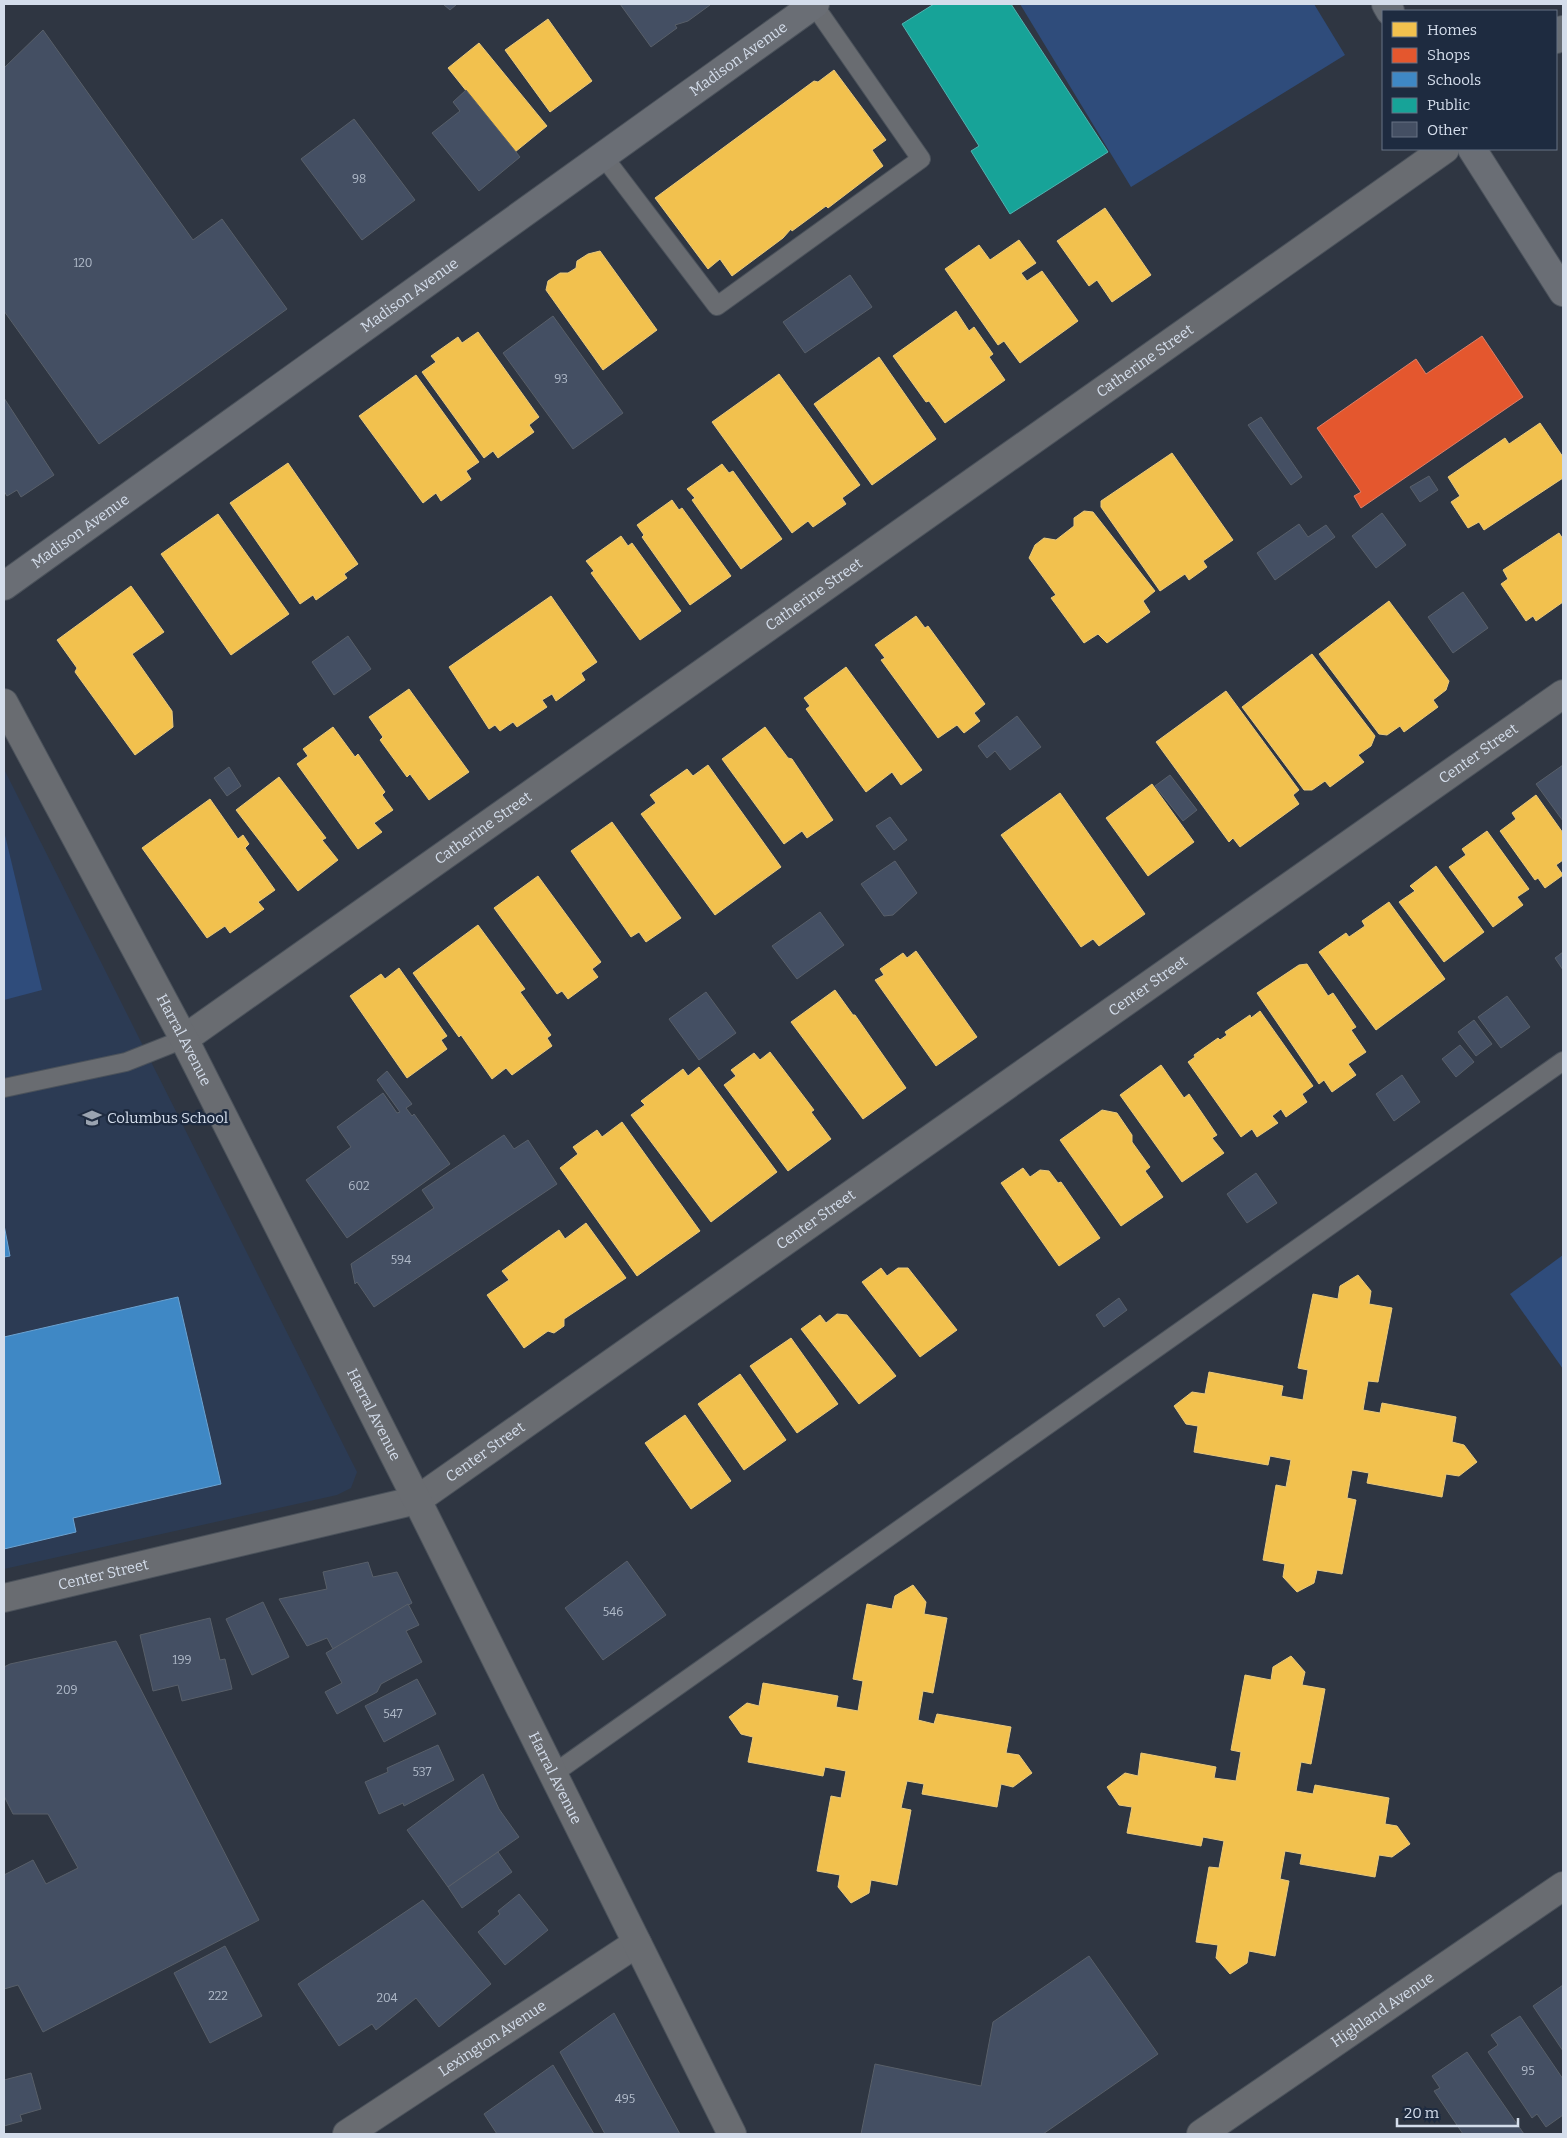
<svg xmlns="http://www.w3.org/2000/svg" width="1567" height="2138" font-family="Bitter,serif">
  <rect width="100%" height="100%" fill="#2f3642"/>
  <!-- built -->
  <polygon fill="#2c3b54" points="4,769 357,1472 351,1488 337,1495 4,1569"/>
  <!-- green -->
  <g fill="#2f4c7b">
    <polygon points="1020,4 1314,4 1345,55 1131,187"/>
    <polygon points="4,831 42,990 4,1000"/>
    <polygon points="1563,1255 1563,1369 1510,1294"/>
  </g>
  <!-- homes -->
  <g fill="#f2c14e" stroke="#e9c97d">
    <polygon points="548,19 592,81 550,112 505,50"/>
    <polygon points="479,43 547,126 515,152 448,68"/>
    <polygon points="834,70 886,140 872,150 883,166 828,208 826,206 792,231 791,229 783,238 732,276 720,259 708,269 655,198 814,81 818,82"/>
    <polygon points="1105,208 1151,275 1112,302 1097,280 1089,286 1057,241"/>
    <polygon points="1019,240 1036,263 1021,273 1027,281 1042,271 1078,321 1020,363 1004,341 998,345 945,269 979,245 990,260"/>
    <polygon points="600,251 657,330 603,370 546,290 548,281 560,273 568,273 576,268 577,261 588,254"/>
    <polygon points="956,311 969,331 974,327 993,354 989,357 1005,380 945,423 929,401 926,402 893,356"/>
    <polygon points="478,332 539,417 529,425 534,432 498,458 493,451 484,458 422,372 436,362 431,356 458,337 462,343"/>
    <polygon points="879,357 936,439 872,485 814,404"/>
    <polygon points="779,374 860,485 842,498 846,504 813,527 808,521 792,533 712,422"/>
    <polygon points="416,375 479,462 466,471 471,479 441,501 436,493 423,503 359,416"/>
    <polygon points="1540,423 1563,457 1563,478 1484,530 1479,522 1468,528 1451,502 1460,496 1448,477 1505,438 1509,444"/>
    <polygon points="1172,453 1233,540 1203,561 1207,567 1189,580 1185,574 1160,591 1101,507 1101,501"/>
    <polygon points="288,463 358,564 344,574 347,578 316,600 313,595 300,604 230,503"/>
    <polygon points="722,464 729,473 733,471 782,539 741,569 692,500 695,498 687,489"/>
    <polygon points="672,500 679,510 682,508 731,576 690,605 642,537 644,535 637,525"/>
    <polygon points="1084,511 1093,512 1155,591 1143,601 1150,612 1107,643 1098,634 1084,643 1051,598 1056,595 1029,558 1035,545 1044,538 1056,540 1074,526 1074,518"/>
    <polygon points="218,514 289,614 231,655 161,554"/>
    <polygon points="1559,533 1563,539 1563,602 1536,621 1533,616 1526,621 1501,584 1508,579 1503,570"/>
    <polygon points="621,536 628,546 632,543 681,611 640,640 591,573 594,571 586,561"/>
    <polygon points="131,586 164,632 132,654 172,711 173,727 135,755 75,672 77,668 57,640"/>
    <polygon points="551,596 597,662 581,673 585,680 556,701 552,694 542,700 547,707 517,727 513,722 500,731 495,725 489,729 449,667"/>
    <polygon points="1389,601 1449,681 1446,690 1433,700 1438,707 1404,732 1400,726 1387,735 1379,734 1319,654"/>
    <polygon points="916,616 925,628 928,626 985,704 974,713 980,721 964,733 957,725 938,738 881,660 885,658 875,645"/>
    <polygon points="1312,654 1375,736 1371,746 1358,755 1364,762 1330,787 1325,781 1312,790 1304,790 1242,707"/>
    <polygon points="846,667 922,770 901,785 892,772 866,792 806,709 810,706 804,698"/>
    <polygon points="409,689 469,772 429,800 410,774 407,777 380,740 383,737 369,717"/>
    <polygon points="1226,691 1299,790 1293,795 1299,804 1240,847 1233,838 1229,842 1156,742"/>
    <polygon points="333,727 355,757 358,754 385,792 382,795 393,810 374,823 382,832 358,849 297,764 308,756 303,749"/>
    <polygon points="765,727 788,758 792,759 833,820 807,838 802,831 784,844 722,759"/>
    <polygon points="708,765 781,867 715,915 641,814 656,803 650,795 687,769 693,776"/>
    <polygon points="279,777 326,838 322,840 338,860 298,891 236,810"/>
    <polygon points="1152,784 1194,842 1148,876 1106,818"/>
    <polygon points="1060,793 1145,914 1099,946 1093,939 1081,947 1001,835"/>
    <polygon points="1536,795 1563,833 1563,860 1556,865 1563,875 1545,888 1538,878 1535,880 1500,831 1516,819 1512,813"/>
    <polygon points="210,799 238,839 243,835 249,844 245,848 275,890 258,902 264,909 230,933 225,926 207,938 142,848"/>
    <polygon points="612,822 681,918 646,942 639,932 631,937 571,851"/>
    <polygon points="1487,831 1529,889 1517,897 1523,905 1493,927 1449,867 1466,855 1462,849"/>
    <polygon points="1436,866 1484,932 1444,962 1399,902 1415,891 1410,886"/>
    <polygon points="538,876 601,962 592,969 598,977 568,999 562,991 557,994 494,908"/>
    <polygon points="1389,902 1445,979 1376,1030 1319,952 1346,933 1349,937 1365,926 1362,921"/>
    <polygon points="478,925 525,989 520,992 551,1035 547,1038 552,1046 512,1075 506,1068 492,1079 461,1035 459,1037 413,973"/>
    <polygon points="916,951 977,1037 936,1066 875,980 884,975 880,969 903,953 907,958"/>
    <polygon points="1307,964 1328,996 1333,993 1356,1027 1351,1030 1366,1052 1348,1064 1356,1075 1332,1092 1324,1080 1319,1084 1257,993 1299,965"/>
    <polygon points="399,968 447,1036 441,1040 447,1049 407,1078 350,996 381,974 385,979"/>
    <polygon points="835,990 853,1015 855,1015 906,1088 863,1119 791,1022"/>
    <polygon points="1260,1011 1313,1086 1302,1094 1307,1102 1286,1117 1281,1109 1272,1116 1278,1123 1257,1137 1252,1129 1241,1137 1188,1062 1195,1057 1194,1055 1218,1038 1220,1040 1227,1035 1225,1032 1250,1015 1251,1018"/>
    <polygon points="770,1052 814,1110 811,1112 831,1139 788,1171 724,1085 736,1076 731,1070 754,1053 760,1060"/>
    <polygon points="1161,1065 1184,1098 1189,1094 1217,1135 1212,1138 1224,1153 1182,1182 1120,1095"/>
    <polygon points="699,1067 777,1172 711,1222 631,1115 645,1105 641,1101 683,1069 688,1076"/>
    <polygon points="1102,1110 1117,1113 1132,1135 1132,1142 1150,1167 1145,1171 1163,1197 1121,1226 1060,1140"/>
    <polygon points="622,1122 700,1231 637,1276 560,1168 578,1154 573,1147 597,1130 602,1137"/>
    <polygon points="1023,1168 1030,1177 1040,1170 1049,1171 1058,1183 1061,1182 1100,1238 1059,1266 1001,1183"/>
    <polygon points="586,1223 626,1278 564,1319 564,1326 554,1333 548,1331 524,1348 487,1295 509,1280 502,1271 559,1230 565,1239"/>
    <polygon points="881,1268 887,1276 898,1268 908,1268 957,1330 920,1357 862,1282"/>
    <polygon points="1358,1275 1371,1291 1369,1304 1392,1308 1378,1382 1368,1381 1363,1410 1380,1413 1382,1403 1456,1417 1452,1442 1464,1445 1477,1462 1459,1476 1446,1474 1442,1497 1367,1483 1369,1473 1352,1470 1347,1498 1356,1500 1342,1574 1317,1570 1314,1583 1297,1592 1283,1577 1285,1564 1263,1560 1276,1485 1286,1487 1291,1460 1270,1456 1268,1465 1194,1452 1198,1426 1186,1424 1174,1406 1192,1392 1205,1394 1209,1372 1283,1386 1281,1396 1303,1400 1308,1370 1298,1368 1313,1294 1338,1299 1340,1286"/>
    <polygon points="837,1314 847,1315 896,1376 859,1404 801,1329 820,1315 826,1323"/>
    <polygon points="791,1338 838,1404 797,1433 750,1366"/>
    <polygon points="740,1374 786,1440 744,1470 698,1404"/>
    <polygon points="685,1415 731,1481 691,1509 645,1443"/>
    <polygon points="913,1585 926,1602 924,1614 947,1618 933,1693 923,1691 918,1720 934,1724 937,1714 1011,1727 1006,1753 1019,1755 1032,1773 1013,1787 1001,1784 997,1807 922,1794 924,1784 907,1781 901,1808 911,1810 897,1885 871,1880 869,1893 851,1903 838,1887 840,1875 817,1871 831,1796 841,1798 846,1771 825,1767 823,1776 748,1762 753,1737 741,1734 729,1717 747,1703 759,1706 763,1683 838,1696 836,1707 858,1711 863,1681 853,1679 867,1604 892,1609 895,1596"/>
    <polygon points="1291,1656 1305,1672 1302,1685 1325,1689 1311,1764 1301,1762 1296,1791 1313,1794 1315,1785 1389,1798 1385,1824 1397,1826 1410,1844 1392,1857 1379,1855 1375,1877 1300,1864 1302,1854 1285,1851 1280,1879 1289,1881 1275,1956 1249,1951 1247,1963 1230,1974 1216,1958 1218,1945 1196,1942 1209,1867 1219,1868 1224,1841 1203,1837 1201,1846 1127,1833 1132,1807 1119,1805 1107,1787 1125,1773 1138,1776 1141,1753 1216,1767 1214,1778 1236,1781 1241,1752 1231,1750 1245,1675 1271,1680 1273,1667"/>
  </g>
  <!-- shops -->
  <polygon fill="#e4572e" stroke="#df7f67" points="1482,336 1523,397 1361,508 1354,496 1361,492 1317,428 1416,359 1426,374"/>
  <!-- schools -->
  <g fill="#3f88c5" stroke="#6ca2d0">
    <polygon points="4,1225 10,1256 4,1257"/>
    <polygon points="178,1297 221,1484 73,1518 76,1532 4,1549 4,1337"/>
  </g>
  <!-- public -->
  <polygon fill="#17a398" stroke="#50b4b1" points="934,4 1011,4 1108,152 1010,214 971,151 979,146 902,24"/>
  <!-- building -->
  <g fill="#444f63" stroke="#585f69">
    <polygon points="443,4 457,4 450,10"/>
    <polygon points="620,4 709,4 710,5 688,21 675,25 677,28 651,47"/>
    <polygon points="43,30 193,240 222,219 287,309 99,444 4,311 4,68"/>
    <polygon points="466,90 520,157 479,191 432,133 460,111 453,102"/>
    <polygon points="354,119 415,200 362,240 301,159"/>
    <polygon points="850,275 872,307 805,353 783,322"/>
    <polygon points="553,316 623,413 573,449 503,353"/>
    <polygon points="4,398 54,475 21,497 17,490 7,496 4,491"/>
    <polygon points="1261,417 1302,477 1291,485 1248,425"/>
    <polygon points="1429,476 1438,490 1420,502 1410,487"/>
    <polygon points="1382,513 1406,545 1376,568 1352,536"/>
    <polygon points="1299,524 1308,537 1326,525 1335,537 1275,580 1257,553"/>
    <polygon points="1463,592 1488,628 1453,653 1428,617"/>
    <polygon points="348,636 371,669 334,695 312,662"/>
    <polygon points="1017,716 1041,747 1010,770 995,751 987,758 978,746"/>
    <polygon points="1563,765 1563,821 1536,784"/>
    <polygon points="229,767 241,786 227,796 214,778"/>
    <polygon points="1170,775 1197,810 1183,821 1155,786"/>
    <polygon points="890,817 907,840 894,850 876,826"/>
    <polygon points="895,861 917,893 893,915 884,916 861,884"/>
    <polygon points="820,912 844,945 797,979 772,946"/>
    <polygon points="1563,952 1563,970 1555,958"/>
    <polygon points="706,992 736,1033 699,1060 669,1019"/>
    <polygon points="1507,996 1530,1027 1501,1048 1478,1017"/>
    <polygon points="1474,1020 1492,1044 1476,1056 1458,1032"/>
    <polygon points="1460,1045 1474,1062 1456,1077 1442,1059"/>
    <polygon points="387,1071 412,1104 406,1108 412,1116 414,1114 450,1164 347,1238 306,1180 351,1147 337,1127 383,1093 397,1113 400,1112 377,1080"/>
    <polygon points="1402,1075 1420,1102 1394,1121 1376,1094"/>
    <polygon points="504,1135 514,1149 528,1140 557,1184 374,1307 357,1282 355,1284 351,1264 434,1208 422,1190"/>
    <polygon points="1256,1173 1277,1203 1247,1223 1227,1194"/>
    <polygon points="1119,1298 1127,1310 1104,1327 1096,1315"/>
    <polygon points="627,1561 666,1615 603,1660 565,1608"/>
    <polygon points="368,1562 373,1577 397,1572 412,1603 333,1649 327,1638 307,1646 279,1599 327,1589 323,1572"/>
    <polygon points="263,1602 289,1657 252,1675 226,1619"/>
    <polygon points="408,1604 419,1625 406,1631 422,1662 381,1684 377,1692 337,1714 325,1692 342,1683 326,1653"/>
    <polygon points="210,1618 220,1660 225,1659 232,1689 182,1701 178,1685 153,1691 140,1635"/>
    <polygon points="116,1641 259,1920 43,2032 18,1985 4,1989 4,1875 33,1860 46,1884 78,1868 48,1814 13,1814 4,1796 4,1667 10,1664"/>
    <polygon points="417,1679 436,1714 384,1742 365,1706"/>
    <polygon points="438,1745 454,1780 404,1806 403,1803 379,1814 365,1782 388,1772 387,1768"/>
    <polygon points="483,1774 499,1809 519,1837 448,1887 407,1830"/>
    <polygon points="498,1852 512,1872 462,1908 448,1887"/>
    <polygon points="519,1894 548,1930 505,1965 478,1932 500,1914 498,1911"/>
    <polygon points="423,1900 491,1984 439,2027 416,1998 376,2030 372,2024 339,2046 298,1984"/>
    <polygon points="225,1946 262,2016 210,2043 174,1973"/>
    <polygon points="1089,1956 1158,2054 1043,2134 861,2134 875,2064 981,2086 993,2022"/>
    <polygon points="1563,1985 1563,2051 1533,2006"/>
    <polygon points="614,2013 652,2083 680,2134 605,2134 560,2052"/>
    <polygon points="1520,2016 1563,2079 1563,2115 1546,2127 1537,2114 1532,2118 1488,2052 1498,2045 1491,2035"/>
    <polygon points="1467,2052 1524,2134 1463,2134 1434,2091 1440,2088 1432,2076"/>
    <polygon points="553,2065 594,2134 497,2134 484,2114"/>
    <polygon points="31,2073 41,2109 20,2115 22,2121 4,2126 4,2080"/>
  </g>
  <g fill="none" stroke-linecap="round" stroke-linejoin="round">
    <!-- service casing -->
    <g stroke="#4b525b" stroke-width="20">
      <g id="service">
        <polyline points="603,156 717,306 921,159 814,5"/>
        <polyline points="4,1088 126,1062 184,1039"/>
        <polyline points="553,1774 1563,1061"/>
      </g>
    </g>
    <!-- minor casing -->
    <g stroke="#4b525b" stroke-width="30">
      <g id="minor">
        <path id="s1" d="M184 1039 1445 149"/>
        <path id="s2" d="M4 1598 417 1500 1563 694"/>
        <path id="s3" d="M347 2134 637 1943"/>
        <path id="s4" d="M1201 2134 1563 1886"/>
      </g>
    </g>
    <!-- tertiary casing -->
    <g stroke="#4b525b" stroke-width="30">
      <g id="tertiary">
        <path id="s5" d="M4 703 184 1039 417 1500 732 2134"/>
      </g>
    </g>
    <!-- secondary casing -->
    <g stroke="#4b525b" stroke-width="30">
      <g id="secondary">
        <polyline points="1472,149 1563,292"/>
        <path id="s6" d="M4 586 815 4"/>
      </g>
    </g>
    <!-- primary casing -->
    <g stroke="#4b525b" stroke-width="30">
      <g id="primary">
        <polyline points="1386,4 1390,11"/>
        <polyline points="1556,39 1563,30"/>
      </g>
    </g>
    <!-- service -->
    <use href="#service" stroke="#696c71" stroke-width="18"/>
    <!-- minor -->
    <use href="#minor" stroke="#696c71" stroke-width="28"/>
    <!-- tertiary -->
    <use href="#tertiary" stroke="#696c71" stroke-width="28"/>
    <!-- secondary -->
    <use href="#secondary" stroke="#6a6e75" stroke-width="28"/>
    <!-- primary -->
    <use href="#primary" stroke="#676d75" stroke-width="28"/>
  </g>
  <!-- icons -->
  <defs>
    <g id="school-bare" transform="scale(1.5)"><path d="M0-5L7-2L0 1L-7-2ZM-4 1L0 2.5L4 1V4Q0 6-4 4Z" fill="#9aa3b0" stroke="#1e2b40" stroke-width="2.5" paint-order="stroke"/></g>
  </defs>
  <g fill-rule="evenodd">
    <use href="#school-bare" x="92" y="1118"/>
  </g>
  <g text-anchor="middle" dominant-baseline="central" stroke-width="5" stroke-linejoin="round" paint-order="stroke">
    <!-- number labels -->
    <g font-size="12" fill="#b0bac9">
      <text x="359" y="179">98</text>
      <text x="83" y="263">120</text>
      <text x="561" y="379">93</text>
      <text x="359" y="1186">602</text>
      <text x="401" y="1260">594</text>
      <text x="613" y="1612">546</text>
      <text x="182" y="1660">199</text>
      <text x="67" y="1690">209</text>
      <text x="393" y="1714">547</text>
      <text x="422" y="1772">537</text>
      <text x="218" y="1996">222</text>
      <text x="387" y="1998">204</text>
      <text x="1528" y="2071">95</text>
      <text x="625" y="2099">495</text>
    </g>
    <!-- street labels -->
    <g font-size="15" fill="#d4ddeb" stroke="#1e2b40">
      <text stroke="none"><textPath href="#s6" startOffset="904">Madison Avenue</textPath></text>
      <text stroke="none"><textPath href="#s6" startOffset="499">Madison Avenue</textPath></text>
      <text stroke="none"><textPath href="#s1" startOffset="1176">Catherine Street</textPath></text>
      <text stroke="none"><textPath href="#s6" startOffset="94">Madison Avenue</textPath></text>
      <text stroke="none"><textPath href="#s1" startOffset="771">Catherine Street</textPath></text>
      <text stroke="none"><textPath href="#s2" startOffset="1722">Center Street</textPath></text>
      <text stroke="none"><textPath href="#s1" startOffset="366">Catherine Street</textPath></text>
      <text stroke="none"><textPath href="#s2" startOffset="1318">Center Street</textPath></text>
      <text stroke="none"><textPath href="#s5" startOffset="382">Harral Avenue</textPath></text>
      <text stroke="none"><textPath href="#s2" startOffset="912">Center Street</textPath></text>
      <text stroke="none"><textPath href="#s5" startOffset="802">Harral Avenue</textPath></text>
      <text stroke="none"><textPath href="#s2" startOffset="508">Center Street</textPath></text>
      <text stroke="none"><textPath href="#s2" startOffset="102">Center Street</textPath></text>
      <text stroke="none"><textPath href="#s5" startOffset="1208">Harral Avenue</textPath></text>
      <text stroke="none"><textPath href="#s4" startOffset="220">Highland Avenue</textPath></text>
      <text stroke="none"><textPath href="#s3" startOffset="174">Lexington Avenue</textPath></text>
    </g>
    <!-- poi labels -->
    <g font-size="15" fill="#d4ddeb" stroke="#1e2b40" text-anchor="start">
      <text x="107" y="1118">Columbus School</text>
    </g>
  </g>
  <!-- border -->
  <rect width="1567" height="2138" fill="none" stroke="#d4ddeb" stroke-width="10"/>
  <!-- legend -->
  <rect x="1382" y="10" width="175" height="140" fill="#1e2b40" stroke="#677284"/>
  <rect x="1392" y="22" width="25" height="15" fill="#f2c14e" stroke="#677284"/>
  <text x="1427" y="35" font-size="15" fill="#d4ddeb">Homes</text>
  <rect x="1392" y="48" width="25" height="15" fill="#e4572e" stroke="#677284"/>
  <text x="1427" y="60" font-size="15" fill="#d4ddeb">Shops</text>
  <rect x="1392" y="72" width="25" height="15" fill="#3f88c5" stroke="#677284"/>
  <text x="1427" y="85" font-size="15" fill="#d4ddeb">Schools</text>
  <rect x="1392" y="98" width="25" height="15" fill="#17a398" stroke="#677284"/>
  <text x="1427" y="110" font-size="15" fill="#d4ddeb">Public</text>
  <rect x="1392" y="122" width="25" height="15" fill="#444f63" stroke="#677284"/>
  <text x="1427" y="135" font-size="15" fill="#d4ddeb">Other</text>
  <!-- scale -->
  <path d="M1397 2118v8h121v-8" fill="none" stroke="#d4ddeb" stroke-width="2.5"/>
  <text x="1404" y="2118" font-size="15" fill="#d4ddeb" stroke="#1e2b40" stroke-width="4" paint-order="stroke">20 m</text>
</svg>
